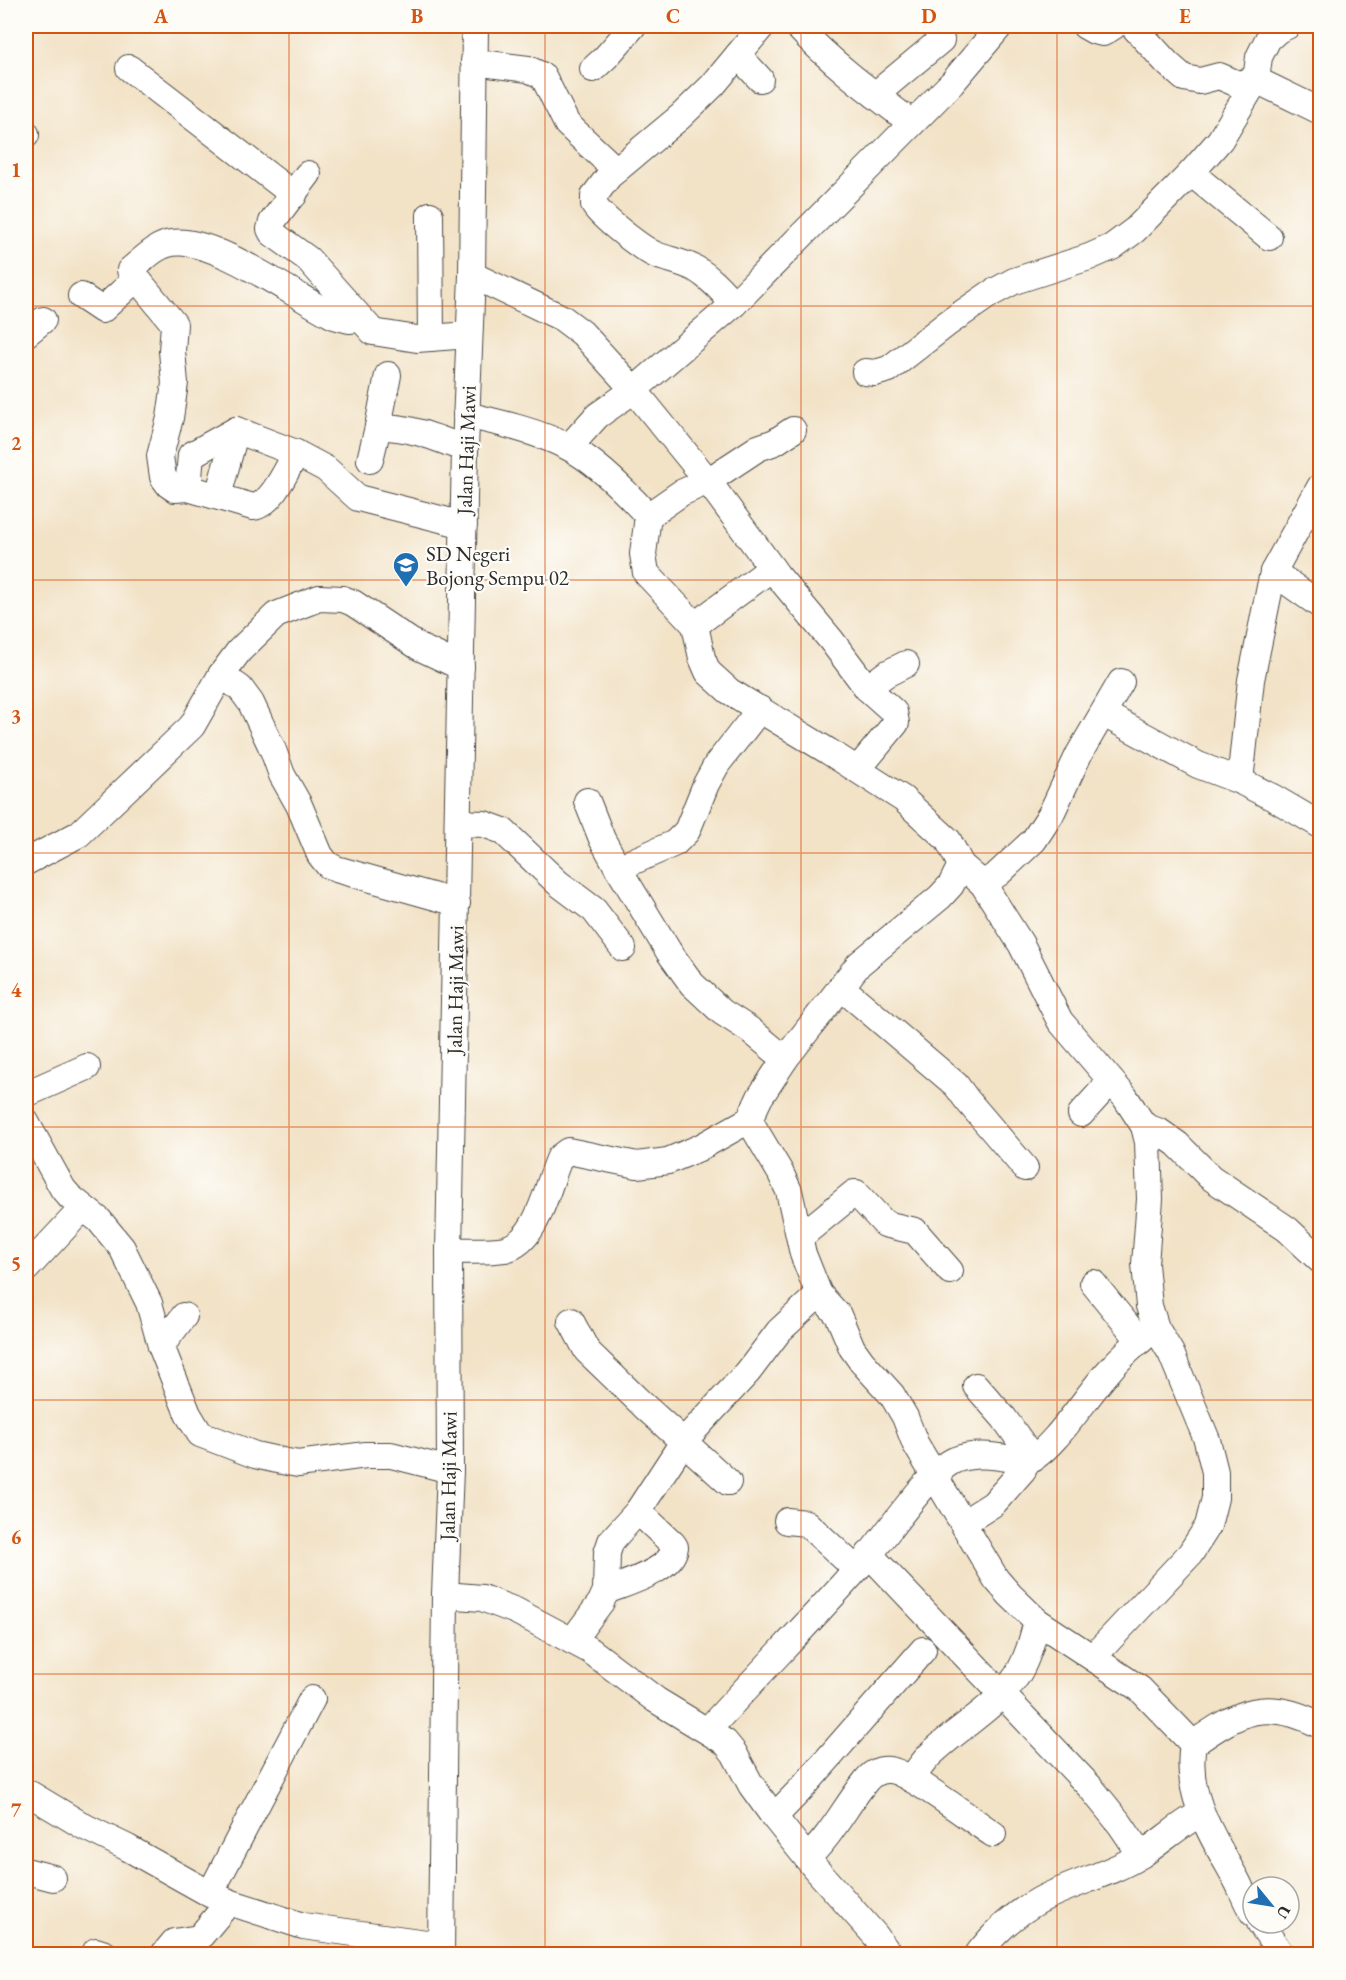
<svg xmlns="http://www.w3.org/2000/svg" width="1346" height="1980" font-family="'EB Garamond',serif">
  <rect width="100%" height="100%" fill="#fdfcf7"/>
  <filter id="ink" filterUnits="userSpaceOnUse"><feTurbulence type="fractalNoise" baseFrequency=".0167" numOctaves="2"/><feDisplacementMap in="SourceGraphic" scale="12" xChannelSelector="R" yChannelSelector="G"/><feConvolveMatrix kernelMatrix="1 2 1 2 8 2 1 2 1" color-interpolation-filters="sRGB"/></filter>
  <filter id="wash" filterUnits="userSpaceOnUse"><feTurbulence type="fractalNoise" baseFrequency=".008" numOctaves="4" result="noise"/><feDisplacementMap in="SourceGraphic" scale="24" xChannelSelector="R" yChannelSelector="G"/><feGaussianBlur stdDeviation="1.35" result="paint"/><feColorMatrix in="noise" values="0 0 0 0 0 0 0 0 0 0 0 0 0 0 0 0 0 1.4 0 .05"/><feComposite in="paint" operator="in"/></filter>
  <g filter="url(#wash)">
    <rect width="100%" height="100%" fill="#f2e2c6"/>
  </g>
  <g filter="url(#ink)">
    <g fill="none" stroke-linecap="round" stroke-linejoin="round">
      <!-- minor casing -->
      <g stroke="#494642" stroke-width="28">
        <g id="minor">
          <path d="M797 26C831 63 872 93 912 123"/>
          <polyline points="1085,26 1094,31 1103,33 1114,26"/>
          <polyline points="1133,26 1168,64 1184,78 1200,81 1219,76 1238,84 1256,80 1320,111"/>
          <polyline points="738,55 760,79"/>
          <polyline points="474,62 528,69 543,76 567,124 616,170"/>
          <polyline points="129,68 294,195"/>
          <polyline points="593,69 606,57 633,26"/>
          <polyline points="875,95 941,40"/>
          <polyline points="26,134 26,135"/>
          <polyline points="1191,173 1269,237"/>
          <polyline points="308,174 272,222 270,229 272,233 308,259 373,332 417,339 469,335"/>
          <polyline points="430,215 431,338"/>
          <polyline points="472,275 562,318 582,333 634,390 708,481 777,575 831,640 867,688 894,712 896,723 858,769"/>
          <polyline points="81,296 102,310 137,278"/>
          <path d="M734 304C722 291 711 278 696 269 683 262 669 260 656 255 642 249 602 218 594 205V196L609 176 680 117 713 85 762 26"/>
          <polyline points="26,334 43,320"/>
          <polyline points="865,372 875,373 889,369 948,323 990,294 1014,281 1089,257 1112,247 1135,230 1191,173 1220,140 1256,80 1259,57 1268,39 1278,30 1287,26"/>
          <path d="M388 375 378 427C409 426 437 438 465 449"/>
          <path d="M466 415C500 423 537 431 568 447 596 461 627 493 648 516"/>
          <polyline points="793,430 775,442 758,448 708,481 681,493 648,516 643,554 646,573 695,625 702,658 708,672 729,691 828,751 903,799 948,840 961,865 983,884 1021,944 1060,1021 1125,1097 1144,1126 1148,1142 1150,1199 1145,1264 1149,1306 1156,1328 1171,1353 1207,1440 1215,1472 1215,1498 1208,1526 1190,1554 1093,1657"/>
          <polyline points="569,447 597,416 634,390 734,304 952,83 1000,26"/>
          <path d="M296 453C287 469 272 505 253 507L188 488 175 489 169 485 163 477 160 456 170 418 175 383 172 351 174 324 130 270C143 260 156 245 172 243 213 236 294 296 334 316L349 320 360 319"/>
          <polyline points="370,460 378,427"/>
          <polyline points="188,488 191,455 236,430"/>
          <polyline points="218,496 236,430 296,453 326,469 358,498 464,525"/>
          <polyline points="1273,572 1320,605"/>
          <polyline points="695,625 772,568"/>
          <polyline points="221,675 240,688 251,703 273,750 282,775 299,805 320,855 328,865 336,869 457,903"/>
          <polyline points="867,688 886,674 906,664"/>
          <polyline points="1104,714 1198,765 1240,781 1274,798 1320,825"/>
          <polyline points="1240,781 1251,680 1273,572 1320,487"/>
          <polyline points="587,801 602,839 618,868 669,952 692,984 722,1012 750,1030 785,1059"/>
          <polyline points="458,823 484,824 503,831 558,883 594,910 623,948"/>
          <polyline points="26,862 79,834 192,726 221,675 239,651 276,615 319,598 343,599 353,603 419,647 461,667"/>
          <polyline points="618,868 675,843 687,831 706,784 717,764 760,709"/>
          <polyline points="983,884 999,873 1034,840 1051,814 1079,754 1121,682"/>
          <polyline points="841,987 956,1085 967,1100 1025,1168"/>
          <polyline points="26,1094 87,1067"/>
          <polyline points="1081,1114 1111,1081"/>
          <polyline points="749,1120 780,1172 789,1191 803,1254 819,1294 838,1315 852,1348 862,1362 892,1395 905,1417 915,1443 996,1579 1010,1595 1037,1621 1140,1689 1193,1744"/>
          <polyline points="26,1122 63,1189 70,1197 99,1220 122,1248 149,1303 161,1346 188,1414 200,1434 255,1455 282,1461 298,1464 366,1455 391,1455 450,1470"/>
          <polyline points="1144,1126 1160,1132 1177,1144 1210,1177 1287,1229 1320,1260"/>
          <polyline points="800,1237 854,1193 856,1193 885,1224 915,1231 950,1271"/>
          <path d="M449 1251C467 1250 487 1252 505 1249 539 1241 547 1184 560 1157L568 1151 637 1165 668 1161 699 1148 749 1120 760 1097 785 1059 859 964 940 897 951 885 961 865"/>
          <polyline points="26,1269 83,1208"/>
          <polyline points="1093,1283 1140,1341"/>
          <polyline points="571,1321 587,1351 644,1406 728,1482"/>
          <polyline points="161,1346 184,1316"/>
          <polyline points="976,1386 1004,1418 1033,1459"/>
          <polyline points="787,1521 806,1523 856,1569"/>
          <polyline points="963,1523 993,1504 1023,1470"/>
          <polyline points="869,1554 1091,1788 1120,1824 1141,1855"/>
          <path d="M606 1591C626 1583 672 1571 675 1547L673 1544 638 1511"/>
          <polyline points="445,1595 482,1598 516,1611 591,1651 656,1700 725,1742 734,1753 751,1785 774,1817 815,1868 875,1935 889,1954"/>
          <polyline points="572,1641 601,1602 606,1591 607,1553 611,1541 638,1511 683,1442 748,1372 779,1331 819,1294"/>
          <path d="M708 1730C761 1671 817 1615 869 1555 889 1532 929 1471 955 1460 979 1451 1002 1458 1027 1461 1051 1453 1089 1392 1108 1372 1122 1355 1139 1341 1156 1328"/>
          <path d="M911 1779C918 1770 924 1760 932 1753 960 1726 996 1708 1018 1674 1028 1657 1032 1640 1037 1621"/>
          <polyline points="26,1793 30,1794 85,1827 128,1848 210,1894 229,1902 303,1926 441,1945"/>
          <polyline points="774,1817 805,1785 923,1650"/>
          <path d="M807 1858C831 1836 845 1807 865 1782 871 1774 879 1769 889 1770 908 1771 973 1821 993 1834"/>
          <polyline points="26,1871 53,1878"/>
          <polyline points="210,1894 312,1699"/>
          <path d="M1253 1913C1246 1902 1242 1890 1236 1879 1213 1837 1184 1795 1193 1744 1240 1711 1266 1697 1320 1725"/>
          <polyline points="1260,1923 1281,1954"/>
          <polyline points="96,1951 105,1954"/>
          <polyline points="164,1954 174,1942 199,1938 229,1902"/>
          <polyline points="441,1954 445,1595 450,1470 449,1251 465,449 472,275 475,26"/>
          <path d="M978 1954C994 1933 1016 1913 1040 1900 1072 1883 1109 1875 1141 1855 1161 1842 1179 1825 1201 1813"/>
        </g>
      </g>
      <!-- minor -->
      <use href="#minor" stroke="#fff" stroke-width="26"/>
    </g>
  </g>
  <!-- grid -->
  <path fill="none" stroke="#d5540f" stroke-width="1.5" stroke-opacity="0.55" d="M289 26V1954M545 26V1954M801 26V1954M1057 26V1954M26 306H1320M26 580H1320M26 853H1320M26 1127H1320M26 1400H1320M26 1674H1320"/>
  <!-- icons -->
  <defs>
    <g id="school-pin" transform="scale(1.35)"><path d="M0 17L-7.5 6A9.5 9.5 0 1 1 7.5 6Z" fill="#1f6fb2" stroke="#fdfcf7"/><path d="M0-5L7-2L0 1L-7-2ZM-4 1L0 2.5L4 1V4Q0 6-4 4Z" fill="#fff"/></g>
  </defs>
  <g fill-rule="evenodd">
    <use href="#school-pin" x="406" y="565"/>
  </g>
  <g text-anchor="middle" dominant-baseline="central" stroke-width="4.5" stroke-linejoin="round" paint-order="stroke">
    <!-- street labels -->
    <g font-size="21" fill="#2b2b2b" stroke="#fdfcf7">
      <text transform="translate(466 450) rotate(-88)">Jalan Haji Mawi</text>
      <text transform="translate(455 990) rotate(-89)">Jalan Haji Mawi</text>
      <text transform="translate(448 1476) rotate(-89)">Jalan Haji Mawi</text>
    </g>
    <!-- poi labels -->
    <g font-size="21" fill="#2b2b2b" stroke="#fdfcf7" text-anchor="start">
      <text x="426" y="553">SD Negeri<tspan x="426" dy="24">Bojong Sempu 02</tspan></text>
    </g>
  </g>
  <!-- margin -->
  <rect width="1346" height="1980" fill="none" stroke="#fdfcf7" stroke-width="66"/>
  <!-- north arrow -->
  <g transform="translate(1271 1905) rotate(120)"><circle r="28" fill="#fdfcf7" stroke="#a9a8a5" stroke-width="1.5"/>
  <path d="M0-4.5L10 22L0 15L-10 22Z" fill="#1f6fb2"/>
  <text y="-9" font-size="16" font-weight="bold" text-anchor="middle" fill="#2b2b2b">U</text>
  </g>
  <rect x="33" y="33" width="1280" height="1914" fill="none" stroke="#d5540f" stroke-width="2"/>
  <g font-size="20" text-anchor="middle" font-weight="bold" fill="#d5540f">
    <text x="161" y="23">A</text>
    <text x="417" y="23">B</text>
    <text x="673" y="23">C</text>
    <text x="929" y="23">D</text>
    <text x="1185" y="23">E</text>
    <text x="16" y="177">1</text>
    <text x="16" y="450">2</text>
    <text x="16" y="723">3</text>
    <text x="16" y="997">4</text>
    <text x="16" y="1270">5</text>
    <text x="16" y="1544">6</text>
    <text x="16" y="1817">7</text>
  </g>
</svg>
